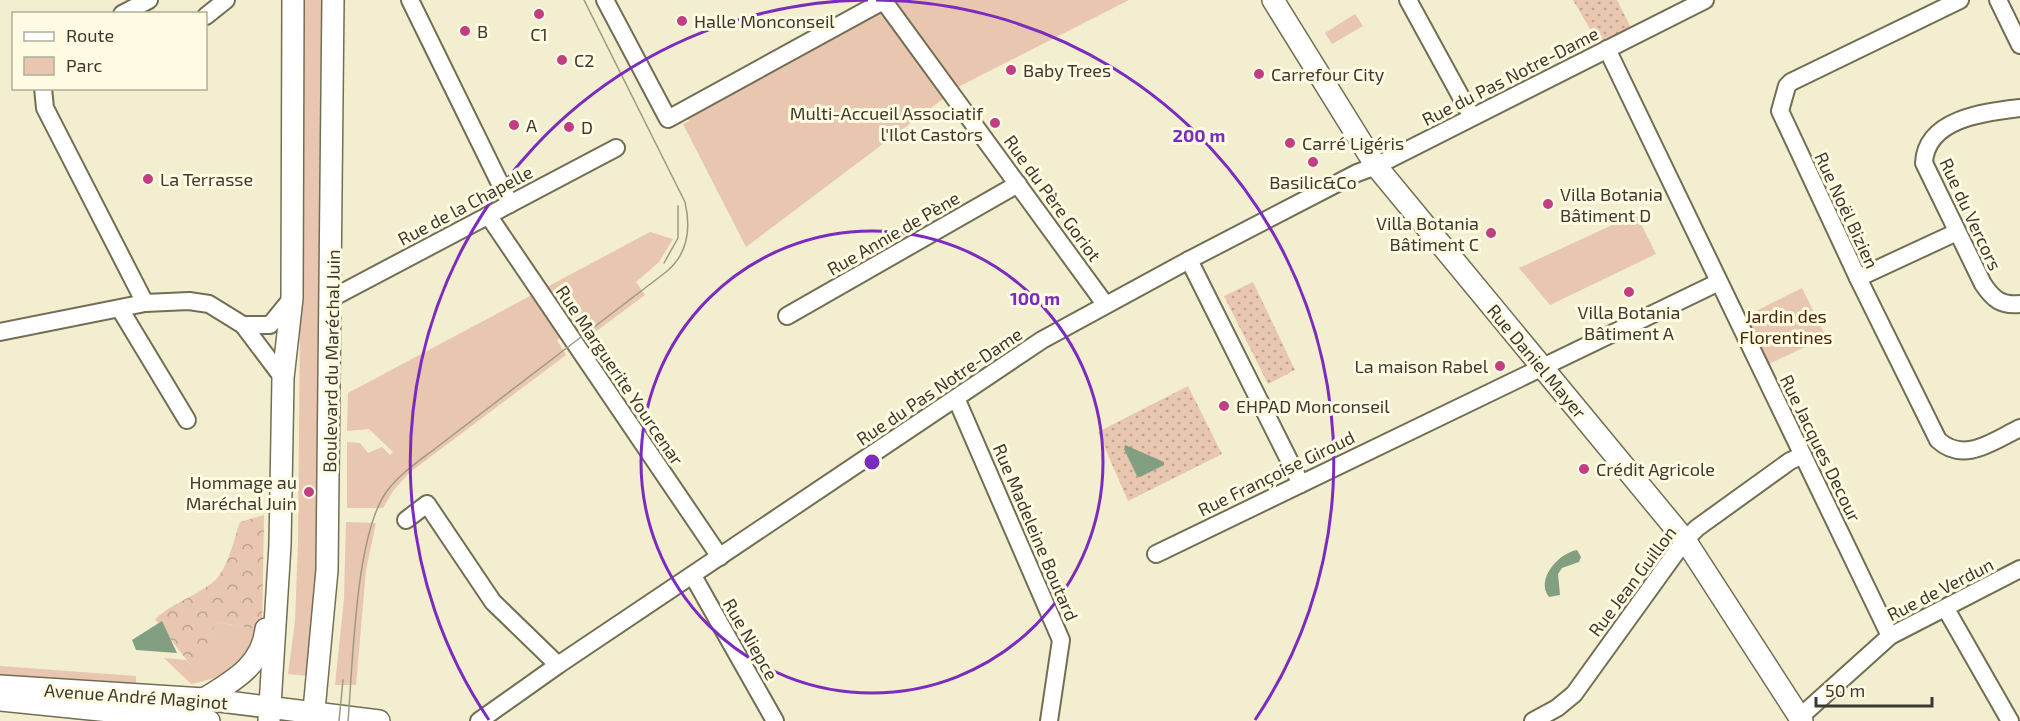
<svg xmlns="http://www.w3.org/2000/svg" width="2020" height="721" font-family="'Exo 2',sans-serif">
  <defs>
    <pattern id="forest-crowns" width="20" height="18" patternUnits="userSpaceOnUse" patternTransform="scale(1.5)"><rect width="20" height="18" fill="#e8c6af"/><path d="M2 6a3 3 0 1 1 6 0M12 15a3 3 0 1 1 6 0" fill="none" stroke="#bda28f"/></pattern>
    <pattern id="garden-dots" width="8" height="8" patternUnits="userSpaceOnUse" patternTransform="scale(1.5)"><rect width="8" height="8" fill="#e8c6af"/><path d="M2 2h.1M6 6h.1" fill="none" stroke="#bda28f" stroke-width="1.8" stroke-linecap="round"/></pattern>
  </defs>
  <rect width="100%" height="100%" fill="#f2eecf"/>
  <!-- green -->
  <g fill="#e8c6af">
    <polygon points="303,0 326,0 320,569 309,676 288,674 295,622 298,542"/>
    <polygon points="900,0 1129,0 960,86 746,247 683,124 689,121 686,116"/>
    <polygon points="1355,14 1363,26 1332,44 1325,33"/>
    <polygon points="1636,214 1656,254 1550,305 1519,268"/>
    <polygon points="650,232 673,239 659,262 636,282 645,295 587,338 577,325 557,340 566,355 409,473 393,491 383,508 347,508 347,442 360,443 368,453 382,447 390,455 393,452 369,429 347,431 348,393"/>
    <polygon points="1802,288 1826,337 1769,364 1746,316"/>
    <polygon points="346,522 376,523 366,570 356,685 335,685 344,599"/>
    <path d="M216 622 262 630C245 665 229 676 191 684L164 658 186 660 196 671Z"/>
    <polygon points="0,666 136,676 136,685 0,677"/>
  </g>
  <!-- forest -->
  <path fill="url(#forest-crowns)" d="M264 515 262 630 216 622 196 672 155 619C174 602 194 597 212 583 228 570 233 542 240 522Z"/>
  <!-- garden -->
  <g fill="url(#garden-dots)">
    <polygon points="1573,0 1617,0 1631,28 1600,46"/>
    <polygon points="1253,282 1295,370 1268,384 1224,296"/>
    <polygon points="1188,386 1222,454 1128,501 1098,432"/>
  </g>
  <!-- water -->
  <g fill="#839f81">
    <polygon points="1125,445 1164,462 1164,465 1140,477 1137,476 1124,449"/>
    <path d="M1577 550 1581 557 1579 562 1562 568 1558 574 1560 595 1549 597C1535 579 1559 553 1577 550Z"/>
    <polygon points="162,621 177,653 136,650 132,640"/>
  </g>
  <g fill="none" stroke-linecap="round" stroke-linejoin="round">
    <!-- minor casing -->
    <g stroke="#726e53" stroke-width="20">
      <g id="minor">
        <polyline points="410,0 510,204"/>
        <polyline points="605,0 668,119 885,0"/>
        <polyline points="883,0 1105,304"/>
        <polyline points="1408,0 1472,117"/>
        <path d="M1960 0 1791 82 1787 86 1780 111 1858 278 1938 440C1964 464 1993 441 2020 428"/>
        <polyline points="1998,0 2020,45"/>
        <polyline points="122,14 149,0"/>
        <polyline points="206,16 226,0"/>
        <polyline points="1607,49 1890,636"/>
        <polyline points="43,88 45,108 145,303"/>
        <path d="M2020 108C1986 112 1926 118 1924 163L1983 284C1993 299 2001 306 2020 304"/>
        <polyline points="488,215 720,557"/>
        <polyline points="1189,260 1301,484"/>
        <polyline points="1858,278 1957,232"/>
        <polyline points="332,298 616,148"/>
        <polyline points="120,309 187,420"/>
        <polyline points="787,316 1018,184"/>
        <polyline points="243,325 270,325 292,298"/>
        <polyline points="0,332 145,303 189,301 209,304 243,325 283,378"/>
        <polyline points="956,398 1061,640 1049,721"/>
        <polyline points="406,520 427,504 493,602 558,665"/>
        <polyline points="1156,554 1719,282"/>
        <polyline points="693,576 775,721"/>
        <polyline points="1946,609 2010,721"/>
        <polyline points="1800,717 1890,636 2020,569"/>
        <polyline points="479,721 558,665 1042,340 1189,260 1357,173 1376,166 1705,0"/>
        <polyline points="1533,721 1557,708 1574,694 1685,540 1697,528 1790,461 1803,455"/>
      </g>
    </g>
    <!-- major casing -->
    <g stroke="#726e53" stroke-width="24">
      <g id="major">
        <polyline points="1273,0 1376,166 1685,540 1802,721"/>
        <polyline points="0,686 204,699 379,721"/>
        <path d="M204 699C233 681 262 666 266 629"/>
        <polyline points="0,700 209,721"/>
        <polyline points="269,721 280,545 283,378 292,298 293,0"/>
        <polyline points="313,721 327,570 333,0"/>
      </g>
    </g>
    <!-- minor -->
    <use href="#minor" stroke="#fff" stroke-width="16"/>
    <!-- major -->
    <use href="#major" stroke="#fff" stroke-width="21"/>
    <!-- tram -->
    <g stroke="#9d9a83" stroke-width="1.5">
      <polyline points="664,263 678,238 678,206"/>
      <polyline points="339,721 343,680"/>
      <path d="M348 721C353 664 355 534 387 491 399 475 416 463 432 451L666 272C688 254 691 228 685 202L584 0"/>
    </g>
  </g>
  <!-- distance rings -->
  <g fill="none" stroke="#7b2cbf" stroke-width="3">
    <circle cx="872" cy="462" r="231"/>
    <path d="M489 720A462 462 0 0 1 868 0M876 0A462 462 0 0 1 1255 720"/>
  </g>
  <!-- markers -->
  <g fill="#c13e83" stroke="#fefbe2" stroke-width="2">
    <circle cx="539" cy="14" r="6"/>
    <circle cx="682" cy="21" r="6"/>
    <circle cx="465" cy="31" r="6"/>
    <circle cx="562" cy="60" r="6"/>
    <circle cx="1011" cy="70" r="6"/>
    <circle cx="1259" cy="74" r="6"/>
    <circle cx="995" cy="123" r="6"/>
    <circle cx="514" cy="125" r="6"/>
    <circle cx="569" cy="127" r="6"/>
    <circle cx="1290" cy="143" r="6"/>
    <circle cx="1313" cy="162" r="6"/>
    <circle cx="148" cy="179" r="6"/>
    <circle cx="1548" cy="204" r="6"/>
    <circle cx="1491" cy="233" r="6"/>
    <circle cx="1629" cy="292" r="6"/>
    <circle cx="1500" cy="366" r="6"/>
    <circle cx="1224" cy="406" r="6"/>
    <circle cx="1584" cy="469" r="6"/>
    <circle cx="309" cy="492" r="6"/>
  </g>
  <g text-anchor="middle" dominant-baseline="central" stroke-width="6" stroke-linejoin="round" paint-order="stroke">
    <!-- poi labels -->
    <g font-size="18" fill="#3c3a2e" stroke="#fefbe2" text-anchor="start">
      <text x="694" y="21">Halle Monconseil</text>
      <text x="477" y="31">B</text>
      <text x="539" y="34" text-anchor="middle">C1</text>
      <text x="574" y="60">C2</text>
      <text x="1023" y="70">Baby Trees</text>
      <text x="1271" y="74">Carrefour City</text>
      <text x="983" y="113" text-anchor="end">Multi-Accueil Associatif<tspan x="983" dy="21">l'Ilot Castors</tspan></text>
      <text x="526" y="125">A</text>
      <text x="581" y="127">D</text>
      <text x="1302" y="143">Carré Ligéris</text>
      <text x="160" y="179">La Terrasse</text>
      <text x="1313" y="182" text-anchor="middle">Basilic&amp;Co</text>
      <text x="1560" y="194">Villa Botania<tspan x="1560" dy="21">Bâtiment D</tspan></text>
      <text x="1479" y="223" text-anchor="end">Villa Botania<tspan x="1479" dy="21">Bâtiment C</tspan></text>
      <text x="1629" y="312" text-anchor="middle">Villa Botania<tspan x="1629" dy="21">Bâtiment A</tspan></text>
      <text x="1488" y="366" text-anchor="end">La maison Rabel</text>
      <text x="1236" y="406">EHPAD Monconseil</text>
      <text x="1596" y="469">Crédit Agricole</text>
      <text x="297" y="482" text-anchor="end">Hommage au<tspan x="297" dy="21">Maréchal Juin</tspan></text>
    </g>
    <!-- street labels -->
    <g font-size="18" fill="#3c3a2e" stroke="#fefbe2">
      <text transform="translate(1510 76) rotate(-27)">Rue du Pas Notre-Dame</text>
      <text transform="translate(1053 198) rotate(54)">Rue du Père Goriot</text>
      <text transform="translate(465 205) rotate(-28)">Rue de la Chapelle</text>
      <text transform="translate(1847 210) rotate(65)">Rue Noël Bizien</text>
      <text transform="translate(1971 214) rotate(65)">Rue du Vercors</text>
      <text transform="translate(893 233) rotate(-30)">Rue Annie de Pène</text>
      <text transform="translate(331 361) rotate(-89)">Boulevard du Maréchal Juin</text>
      <text transform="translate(1537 361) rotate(50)">Rue Daniel Mayer</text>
      <text transform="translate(620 375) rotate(56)">Rue Marguerite Yourcenar</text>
      <text transform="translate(939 386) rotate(-34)">Rue du Pas Notre-Dame</text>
      <text transform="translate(1821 448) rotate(64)">Rue Jacques Decour</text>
      <text transform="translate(1276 473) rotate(-26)">Rue Françoise Giroud</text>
      <text transform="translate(1036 532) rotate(67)">Rue Madeleine Boutard</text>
      <text transform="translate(1632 581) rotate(-53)">Rue Jean Guillon</text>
      <text transform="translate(1940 589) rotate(-27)">Rue de Verdun</text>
      <text transform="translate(751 639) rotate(60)">Rue Niepce</text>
      <text transform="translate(136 696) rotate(4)">Avenue André Maginot</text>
    </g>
    <!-- park labels -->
    <g font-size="18" fill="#462405" stroke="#fefbe2">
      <text x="1786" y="316">Jardin des<tspan x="1786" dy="21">Florentines</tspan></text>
    </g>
  </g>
  <circle cx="872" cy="462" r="9" fill="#7b2cbf" stroke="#fefbe2" stroke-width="3"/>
  <g font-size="18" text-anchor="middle" font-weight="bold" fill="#7b2cbf" stroke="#fefbe2" stroke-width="6" stroke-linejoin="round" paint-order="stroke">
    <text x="1199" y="142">200 m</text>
    <text x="1035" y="305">100 m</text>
  </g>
  <!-- legend -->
  <rect x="12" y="12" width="195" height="78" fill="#fefbe2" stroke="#b0ae9a" stroke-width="1.5"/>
  <rect x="24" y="32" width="30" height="9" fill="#ffffff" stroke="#b0ae9a" stroke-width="1.5"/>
  <text x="66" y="42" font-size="18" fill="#3c3a2e">Route</text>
  <rect x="24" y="57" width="30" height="18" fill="#e8c6af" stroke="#b0ae9a" stroke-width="1.5"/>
  <text x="66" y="72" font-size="18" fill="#3c3a2e">Parc</text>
  <!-- scale -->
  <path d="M1816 697v9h116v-9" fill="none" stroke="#3c3a2e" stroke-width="3"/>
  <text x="1825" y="697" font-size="18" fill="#3c3a2e" stroke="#fefbe2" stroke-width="4.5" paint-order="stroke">50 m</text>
</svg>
